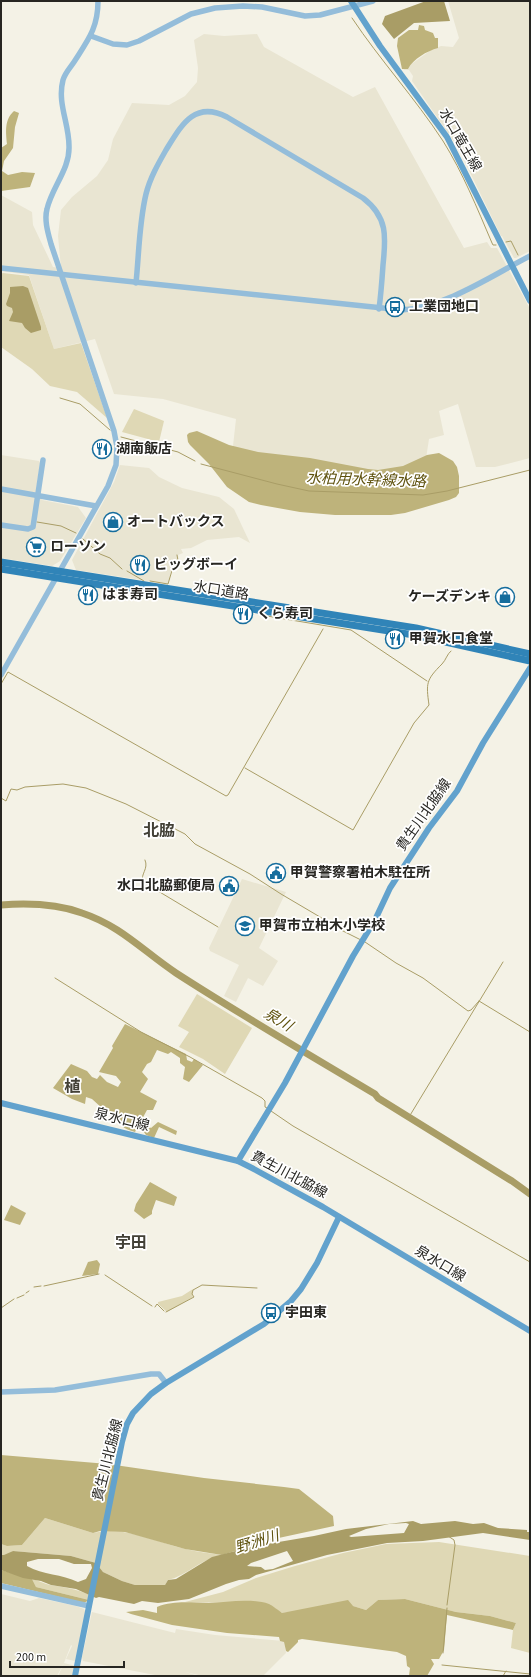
<svg xmlns="http://www.w3.org/2000/svg" width="531" height="1677" font-family="'Source Sans 3','Noto Sans JP',sans-serif">
  <rect width="100%" height="100%" fill="#f4f2e6"/>
  <!-- built -->
  <g fill="#e9e5d2">
    <polygon points="448,1 530,1 530,251 516,258 514,258 502,236 501,236 457,146 412,81 413,76 409,70 403,70 431,50 441,46 453,47 459,38"/>
    <polygon points="204,34 224,36 257,34 264,47 353,97 375,87 464,248 487,242 491,248 497,248 529,307 530,458 495,467 476,467 458,404 439,411 444,435 429,439 423,478 232,455 236,419 163,399 114,394 95,339 54,349 29,275 1,271 1,195 32,212 33,225 53,267 61,268 58,236 61,210 72,197 97,176 108,160 113,139 132,103 169,105 185,96 197,82 198,68 194,40"/>
    <polygon points="1,455 39,461 40,463 36,490 42,500 78,507 86,518 60,561 52,566 1,558"/>
    <polygon points="120,465 149,468 159,477 182,488 219,497 234,509 250,543 239,537 207,540 191,548 181,549 183,553 178,555 179,565 172,567 168,584 76,570 72,560 114,482"/>
    <polygon points="242,879 286,892 259,948 278,961 263,986 248,978 236,1002 224,996 239,965 210,951 209,948"/>
    <polygon points="1,1594 30,1601 39,1598 76,1606 84,1609 86,1613 75,1661 66,1659 72,1646 71,1645 64,1663 76,1666 74,1676 58,1676 64,1663 57,1676 1,1676"/>
    <polygon points="92,1612 175,1633 176,1629 215,1635 284,1641 286,1653 263,1676 203,1676 185,1672 199,1676 160,1676 83,1661 82,1657"/>
  </g>
  <!-- green -->
  <g fill="#dfd8b5">
    <polygon points="3,273 29,276 54,349 81,343 107,418 77,392 50,386 32,369 1,347 1,274"/>
    <polygon points="134,409 164,421 159,442 122,432"/>
    <polygon points="197,994 252,1028 225,1074 203,1059 179,1047 189,1032 178,1026"/>
    <polygon points="193,1289 192,1294 193,1297 167,1312 158,1304 158,1302 182,1296"/>
    <path d="M45 1518 93 1533C124 1525 155 1542 186 1549 197 1552 210 1553 222 1555 201 1559 186 1576 168 1580L165 1585H135L122 1581 103 1572 96 1563 71 1556 13 1551 4 1556 1 1555V1544L7 1546 22 1545Z"/>
    <polygon points="439,1542 530,1556 530,1653 511,1648 513,1630 516,1623 490,1616 456,1612 405,1599 378,1600 366,1610 353,1606 282,1613 268,1604 185,1602 223,1592 256,1578 295,1566 343,1553 386,1544"/>
    <path d="M32 1579C38 1580 44 1584 50 1585 63 1587 77 1589 90 1595L89 1600 36 1587Z"/>
  </g>
  <!-- forest -->
  <g fill="#beb37b">
    <path d="M419 25 424 26 425 30 433 33 435 38H438V48C427 51 413 59 408 69H402L397 46 398 38 409 30H418Z"/>
    <path d="M14 111 19 113 15 127 13 148 4 161 2 171 8 175 22 172 35 173 30 187 1 191V148L7 144C6 132 4 120 14 111Z"/>
    <polygon points="197,431 229,445 258,452 310,458 368,469 378,470 403,466 427,455 439,453 453,461 457,467 459,476 459,493 456,497 449,500 405,513 391,515 335,515 300,512 261,505 249,502 227,487 209,464 190,445 188,442 187,435 189,433"/>
    <path d="M125 1024 186 1054 187 1060 192 1062 194 1059 203 1065 189 1082 183 1079 185 1067 180 1063V1058L171 1052 168 1054 157 1050 151 1062 147 1064 142 1072 148 1079 140 1092 157 1101 153 1110H147L135 1132C124 1129 118 1125 115 1115L103 1109 92 1099 86 1097 85 1104 72 1099 53 1088 71 1064 87 1071 92 1077 97 1079 100 1075 107 1082 118 1087 121 1082 116 1076 99 1072 113 1048 112 1046Z"/>
    <polygon points="158,1122 177,1131 176,1135 159,1127 154,1138 146,1135 142,1129 144,1124 151,1128"/>
    <polygon points="150,1182 177,1197 174,1206 156,1200 152,1211 152,1214 144,1219 134,1211 136,1204"/>
    <polygon points="11,1205 26,1213 20,1225 4,1220"/>
    <polygon points="97,1260 100,1264 98,1274 82,1276 88,1262"/>
    <polygon points="1,1455 108,1464 204,1478 284,1487 299,1489 333,1516 334,1526 274,1539 222,1555 185,1549 125,1532 100,1531 93,1533 45,1518 22,1545 7,1546 1,1544"/>
    <polygon points="1,1570 32,1579 36,1587 89,1600 84,1603 1,1583"/>
    <path d="M405 1599 456 1612 490 1616 516 1623 513 1630 447 1615 444 1650 439 1659H431L434 1664 427 1676H409L410 1668 407 1666 406 1656 397 1652 302 1639 298 1640V1642L288 1652 286 1651 284 1642 280 1641 279 1637 227 1633 172 1625 131 1614 126 1612 143 1610 157 1613V1607C175 1600 191 1603 209 1603 227 1602 252 1598 269 1604 273 1606 278 1610 282 1613L348 1600 353 1606 366 1610 378 1600Z"/>
  </g>
  <!-- water -->
  <g fill="#a99d66" fill-rule="evenodd">
    <polygon points="426,1 444,1 450,21 414,23 394,39 382,24 385,16"/>
    <polygon points="23,286 28,288 41,327 41,330 31,333 25,328 22,323 9,321 13,312 12,308 7,306 6,304 10,293 10,287"/>
    <path d="M413 1521 421 1524 455 1521 473 1524 484 1523 498 1528 527 1530V1532H530V1540L483 1533 423 1541 387 1543 327 1555 256 1575 249 1579 239 1580 226 1584 189 1599 158 1603 142 1601 134 1604 99 1597 96 1598 76 1589 51 1585 41 1581 23 1578 1 1570V1555H4L13 1551 71 1556 96 1563 103 1572 122 1581 135 1585H165L168 1580 176 1579 212 1557 255 1546 314 1536 346 1529ZM406 1523 409 1524 404 1533 351 1537 349 1536 366 1529 389 1524ZM287 1551 293 1561 273 1569 265 1570 261 1567 247 1566 251 1563ZM38 1559H59L74 1564H91L92 1568 86 1579 78 1582C62 1574 43 1575 27 1566V1562Z"/>
  </g>
  <g fill="none" stroke-linecap="round" stroke-linejoin="round">
    <!-- stream -->
    <g stroke="#a99d66" stroke-width="1">
      <path d="M352 18C380 60 415 98 443 141 463 173 477 208 492 243L493 245H496"/>
      <polyline points="506,242 511,241 518,255"/>
      <polyline points="60,398 80,404 110,430"/>
      <polyline points="121,437 178,452 195,461"/>
      <polyline points="201,464 277,484 309,491 423,495 447,491 530,470"/>
      <polyline points="37,522 61,526 76,533"/>
      <polyline points="83,539 100,554 110,558 122,569"/>
      <polyline points="127,571 144,581"/>
      <polyline points="150,581 168,584 173,567 179,566 177,555"/>
      <polyline points="267,616 351,630 427,681"/>
      <polyline points="1,684 8,672 226,796 228,795 323,629"/>
      <path d="M245 768 353 830 414 723 429 705C426 683 426 680 442 664 446 660 447 654 451 651"/>
      <polyline points="1,798 6,801 11,789 17,790 25,787 63,784 86,788 126,804 185,834 195,844 250,874 281,894 337,927 337,928 361,940"/>
      <path d="M145 860C149 869 140 874 143 882L218 927"/>
      <polyline points="365,942 396,963 423,978 468,1011 471,1010 479,1001"/>
      <polyline points="55,978 141,1032 190,1057 262,1098 265,1101 265,1107 267,1108"/>
      <polyline points="479,1001 530,1032"/>
      <polyline points="271,1111 293,1126 530,1262"/>
      <polyline points="409,1117 503,962"/>
      <polyline points="105,1275 152,1306"/>
      <polyline points="44,1286 99,1274"/>
      <polyline points="34,1287 41,1286"/>
      <polyline points="26,1293 29,1291"/>
      <polyline points="17,1298 24,1295"/>
      <polyline points="155,1307 157,1304 164,1311"/>
      <polyline points="1,1308 14,1299"/>
      <polyline points="166,1312 194,1297 192,1294 193,1290 202,1285 257,1288"/>
      <polyline points="447,1605 455,1545 454,1540 448,1536"/>
      <polyline points="443,1653 447,1608"/>
      <polyline points="442,1665 530,1674"/>
      <polyline points="503,1676 506,1671"/>
    </g>
    <!-- river -->
    <path stroke="#a99d66" stroke-width="7" d="M1 905C27 903 57 904 82 913 121 926 143 951 176 973 241 1015 308 1054 375 1094L378 1098 512 1181 530 1194"/>
    <!-- tertiary -->
    <g stroke="#94bdda" stroke-width="5.5">
      <polyline points="91,36 113,44 127,45 139,41 191,14 215,8 243,6 262,7 305,16 320,15 373,1"/>
      <path d="M1 268 402 310C446 307 491 276 530 256"/>
      <path d="M136 283C139 254 139 223 146 194 150 178 158 164 166 150 181 126 194 100 227 117L363 198C388 217 386 237 383 265 382 280 381 294 379 309"/>
      <polyline points="1,489 96,506"/>
      <polyline points="1,525 28,529 33,527 43,460"/>
      <path d="M1 675 108 486 116 465 117 447 114 431 51 244C48 233 44 220 47 209 52 187 70 169 69 146 69 123 57 103 63 80 65 73 70 68 74 62 88 40 98 28 98 1"/>
      <polyline points="1,1392 55,1390 151,1374 159,1374 166,1383"/>
      <polyline points="1,1586 89,1606"/>
    </g>
    <!-- secondary -->
    <g stroke="#62a2cd" stroke-width="6">
      <polyline points="351,1 380,46 447,137 530,301"/>
      <polyline points="1,1103 238,1161 252,1168 323,1207 530,1331"/>
      <polyline points="238,1161 285,1083 353,956 375,920 390,888 429,828 457,791 483,743 530,668"/>
      <polyline points="75,1676 122,1442 127,1424 133,1413 151,1394 166,1383 264,1324 291,1301 301,1289 317,1263 339,1217"/>
    </g>
    <!-- trunk -->
    <g stroke="#3084b8" stroke-width="7">
      <polyline points="1,562 416,628 530,654"/>
      <polyline points="1,569 414,635 530,661"/>
    </g>
  </g>
  <!-- icons -->
  <defs>
    <g id="bus-ring" transform="scale(1)"><circle r="9.5" fill="#fff" stroke="#166d9d" stroke-width="1.5"/><path d="M-5-6H5V4H4V6H2V4H-2V6H-4V4H-5ZM-3.5-4V0h7V-4ZM-3.5 1.2v1.5H-2V1.2ZM2 1.2v1.5H3.5V1.2Z" fill="#166d9d"/></g>
    <g id="restaurant-ring" transform="scale(1)"><circle r="9.5" fill="#fff" stroke="#166d9d" stroke-width="1.5"/><path d="M-5-6h1v4h1v-4h1v4h1v-4h1v5L-1.5 .5V6h-2V.5L-5-1ZM5-6V6H3V1.5H1.5Q1.5-4 5-6Z" fill="#166d9d"/></g>
    <g id="shop-ring" transform="scale(1)"><circle r="9.5" fill="#fff" stroke="#166d9d" stroke-width="1.5"/><path d="M-5-2.5h2.3a2.7 3.5 0 0 1 5.4 0H5L5.5 6h-11ZM-1.5-2.5h3a1.5 2.3 0 0 0-3 0Z" fill="#166d9d"/></g>
    <g id="supermarket-ring" transform="scale(1)"><circle r="9.5" fill="#fff" stroke="#166d9d" stroke-width="1.5"/><path d="M-6-5.5h2.5l.6 2H6L4.5 2H-2.5L-4.4-4H-6ZM-1.5 3.2a1.3 1.3 0 1 0 .1 0ZM3 3.2a1.3 1.3 0 1 0 .1 0Z" fill="#166d9d"/></g>
    <g id="civic-ring" transform="scale(1)"><circle r="9.5" fill="#fff" stroke="#166d9d" stroke-width="1.5"/><path d="M-.6-6.5H3V-4.5H.6V-3L4-1V1h2V6H-6V1h2V-1L-.6-3ZM-1.2 2.5V6h2.4V2.5Z" fill="#166d9d"/></g>
    <g id="school-ring" transform="scale(1)"><circle r="9.5" fill="#fff" stroke="#166d9d" stroke-width="1.5"/><path d="M0-5L7-2L0 1L-7-2ZM-4 1L0 2.5L4 1V4Q0 6-4 4Z" fill="#166d9d"/></g>
  </defs>
  <g fill-rule="evenodd">
    <use href="#bus-ring" x="395" y="307"/>
    <use href="#restaurant-ring" x="102" y="449"/>
    <use href="#shop-ring" x="113" y="522"/>
    <use href="#supermarket-ring" x="36" y="547"/>
    <use href="#restaurant-ring" x="140" y="565"/>
    <use href="#restaurant-ring" x="88" y="595"/>
    <use href="#shop-ring" x="505" y="597"/>
    <use href="#restaurant-ring" x="243" y="614"/>
    <use href="#restaurant-ring" x="395" y="639"/>
    <use href="#civic-ring" x="276" y="873"/>
    <use href="#civic-ring" x="229" y="886"/>
    <use href="#school-ring" x="245" y="926"/>
    <use href="#bus-ring" x="271" y="1313"/>
  </g>
  <g text-anchor="middle" dominant-baseline="central" stroke-width="3.5" stroke-linejoin="round" paint-order="stroke">
    <!-- street labels -->
    <g font-size="14" fill="#272622" stroke="#fff">
      <text transform="translate(460 140) rotate(60)">水口竜王線</text>
      <text transform="translate(221 591) rotate(9)">水口道路</text>
      <text transform="translate(424 815) rotate(-55)">貴生川北脇線</text>
      <text transform="translate(122 1120) rotate(14)">泉水口線</text>
      <text transform="translate(289 1175) rotate(28)">貴生川北脇線</text>
      <text transform="translate(440 1264) rotate(31)">泉水口線</text>
      <text transform="translate(108 1460) rotate(-76)">貴生川北脇線</text>
    </g>
    <!-- poi labels -->
    <g font-size="14" font-weight="bold" fill="#272622" stroke="#fff" text-anchor="start">
      <text x="409" y="307">工業団地口</text>
      <text x="116" y="449">湖南飯店</text>
      <text x="127" y="522">オートバックス</text>
      <text x="50" y="547">ローソン</text>
      <text x="154" y="565">ビッグボーイ</text>
      <text x="102" y="595">はま寿司</text>
      <text x="491" y="597" text-anchor="end">ケーズデンキ</text>
      <text x="257" y="614">くら寿司</text>
      <text x="409" y="639">甲賀水口食堂</text>
      <text x="290" y="873">甲賀警察署柏木駐在所</text>
      <text x="215" y="886" text-anchor="end">水口北脇郵便局</text>
      <text x="259" y="926">甲賀市立柏木小学校</text>
      <text x="285" y="1313">宇田東</text>
    </g>
    <!-- water labels -->
    <g font-size="15" font-style="italic" fill="#5f520e" stroke="#fff">
      <text transform="translate(366 480) rotate(2)">水柏用水幹線水路</text>
      <text transform="translate(278 1020) rotate(31)">泉川</text>
      <text transform="translate(257 1542) rotate(-17)">野洲川</text>
    </g>
    <!-- quarter labels -->
    <g font-size="16" font-weight="bold" fill="#434137" stroke="#fff">
      <text x="159" y="831">北脇</text>
      <text x="72" y="1087">植</text>
      <text x="131" y="1243">宇田</text>
    </g>
  </g>
  <!-- border -->
  <rect width="531" height="1677" fill="none" stroke="#272622" stroke-width="4"/>
  <!-- scale -->
  <path d="M10 1661v6h114v-6" fill="none" stroke="#272622" stroke-width="2"/>
  <text x="16" y="1661" font-size="12" fill="#272622" stroke="#ffffff" stroke-width="3" paint-order="stroke">200 m</text>
</svg>
